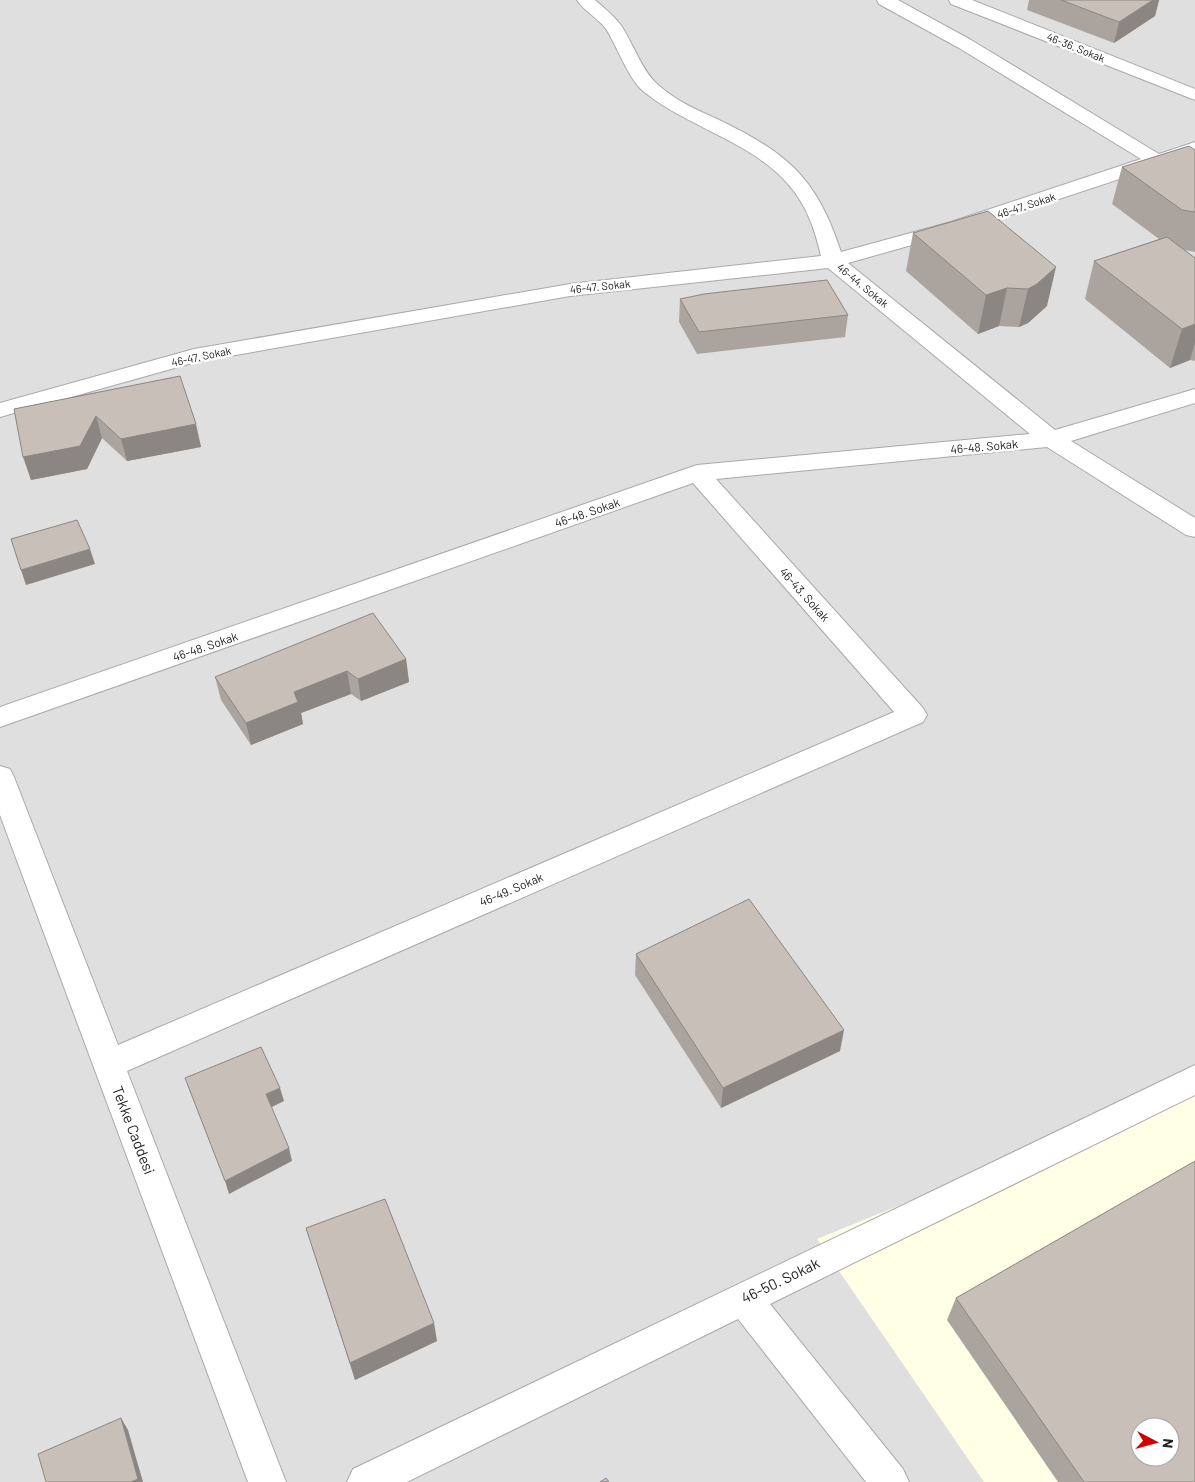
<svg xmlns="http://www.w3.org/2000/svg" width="1195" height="1482" font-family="Barlow,sans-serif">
  <rect width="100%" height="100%" fill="#f2efe9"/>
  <!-- residential -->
  <path fill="#e0dfdf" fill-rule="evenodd" d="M0 0H1195V1482H0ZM1140 1427H1170V1457H1140Z"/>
  <!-- education -->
  <path fill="#ffffe5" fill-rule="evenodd" d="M1195 1085V1482H984L817 1239ZM1140 1427H1170V1457H1140Z"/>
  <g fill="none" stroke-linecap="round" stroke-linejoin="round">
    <!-- minor casing -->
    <g stroke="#a9a9a9" stroke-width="2">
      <g id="minor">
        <path d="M577 0H595C603 7 613 15 620 24 632 41 641 68 655 82 672 99 695 109 717 119 787 153 816 176 841 252L951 222 1141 159 959 48 879 4 877 0H898L971 40 1159 154 1195 142V154L965 230 848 263 1055 430 1195 389V403L1071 441 1195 518V537L1186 535 1047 447 716 479 923 708 927 715 923 722 127 1071 286 1482H248L0 815V766L10 769 14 777 118 1045 894 712 693 483 0 727V707L697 465 1030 434 828 268 570 296 196 362 0 417V403L194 349 570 284 821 256C818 244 815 231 810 220 781 146 698 136 643 91 628 78 617 46 606 29 598 18 584 11 577 0Z"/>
        <polygon points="949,0 972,0 1195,89 1195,100 951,4"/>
        <polygon points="1195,1065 1195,1095 770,1304 903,1469 909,1482 866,1482 738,1319 407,1482 347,1482 353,1469"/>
      </g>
    </g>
    <!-- minor -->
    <use href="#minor" fill="#fff" fill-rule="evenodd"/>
  </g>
  <!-- wall -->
  <g fill="#aba49e">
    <polygon points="1029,0 1159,0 1155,16 1114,43 1027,10"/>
    <polygon points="1195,150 1195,252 1185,250 1195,258 1195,361 1190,360 1170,368 1085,299 1094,261 1159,239 1112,204 1122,167"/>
    <polygon points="988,211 1047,306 1028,323 1019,327 999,326 978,334 906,271 913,233"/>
    <polygon points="680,299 848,315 845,337 697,354 679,322"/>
    <polygon points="180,376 201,447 127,461 102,438 87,469 31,480 14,409"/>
    <polygon points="406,659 409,682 361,701 351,694 301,713 303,724 251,745 221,700 215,677"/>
    <polygon points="636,954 840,1051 721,1108 635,975"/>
    <polygon points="306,1228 437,1341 355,1380"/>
    <polygon points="956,1298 1195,1482 1058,1482 947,1320"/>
  </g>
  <!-- shaded-wall -->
  <g fill="#8b8681">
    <polygon points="1153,0 1159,0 1155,16 1114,43 1119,22"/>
    <polygon points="1056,267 1047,306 1028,323 1019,327 1028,289"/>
    <polygon points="1007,288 999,326 978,334 986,295"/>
    <polygon points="1195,324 1195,343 1190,360 1170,368 1182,329"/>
    <polygon points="96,416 102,438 87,469 31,480 23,457"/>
    <polygon points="196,424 201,447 127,461 121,439"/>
    <polygon points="90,549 95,564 26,585 21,570"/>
    <polygon points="406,659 409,682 361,701 358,679"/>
    <polygon points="347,671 351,694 301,713 303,724 251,745 246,723 294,692"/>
    <polygon points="844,1030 840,1051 721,1108 723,1088"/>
    <polygon points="280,1088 284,1101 270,1108 266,1094"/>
    <polygon points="289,1148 292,1161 229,1194 225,1181"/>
    <polygon points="434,1323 437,1341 355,1380 350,1363"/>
    <polygon points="121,1418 128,1430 143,1482 131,1482"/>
  </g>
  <!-- building -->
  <g fill="#c7bfb8" stroke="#8b8681" fill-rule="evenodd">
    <polygon points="1061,0 1153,0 1119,22"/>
    <polygon points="1189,146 1195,150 1195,212 1182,210 1122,167"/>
    <polygon points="988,211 1056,267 1037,284 1028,289 1007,288 986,295 913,233"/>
    <polygon points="1167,237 1195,258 1195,324 1182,329 1094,261"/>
    <polygon points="827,280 848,315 699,332 680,299 704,294"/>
    <polygon points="180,376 196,424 121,439 96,416 80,446 23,457 14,409"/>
    <polygon points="77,520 90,549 21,570 11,539"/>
    <polygon points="373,613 406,659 358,679 347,671 294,692 298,702 246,723 215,677"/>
    <polygon points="749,899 844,1030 723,1088 636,954"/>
    <polygon points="261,1047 280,1088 266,1094 289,1148 225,1181 185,1078"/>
    <path d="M1195 1161V1482H1084L956 1298ZM1140 1427H1170V1457H1140Z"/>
    <polygon points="385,1199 434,1323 350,1363 306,1228"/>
    <polygon points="121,1418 138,1479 131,1482 46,1482 38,1454"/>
    <polygon points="606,1478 609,1482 600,1482"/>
  </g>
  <g text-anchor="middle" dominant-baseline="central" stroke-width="5" stroke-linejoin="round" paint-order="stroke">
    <!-- far-street labels -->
    <g font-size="11" fill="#222" stroke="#fff">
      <text transform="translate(1076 47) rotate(22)">46-36. Sokak</text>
      <text transform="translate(1026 205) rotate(-18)">46-47. Sokak</text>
      <text transform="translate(863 285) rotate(39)">46-44. Sokak</text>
      <text transform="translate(600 286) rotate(-6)">46-47. Sokak</text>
      <text transform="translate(201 356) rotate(-12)">46-47. Sokak</text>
    </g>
    <!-- street labels -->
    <g font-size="12" fill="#222" stroke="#fff">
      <text transform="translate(984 446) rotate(-5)">46-48. Sokak</text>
      <text transform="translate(587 512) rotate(-19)">46-48. Sokak</text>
      <text transform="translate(805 594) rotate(48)">46-43. Sokak</text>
      <text transform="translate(205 646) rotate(-19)">46-48. Sokak</text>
      <text transform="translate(511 889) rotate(-23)">46-49. Sokak</text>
    </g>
    <!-- near-street labels -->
    <g font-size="15" fill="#222" stroke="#fff">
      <text transform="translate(134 1130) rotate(69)">Tekke Caddesi</text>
      <text transform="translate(780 1280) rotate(-26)">46-50. Sokak</text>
    </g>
  </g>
  <!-- north arrow -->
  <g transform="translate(1155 1442) rotate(96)"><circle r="24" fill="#ffffff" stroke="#a7a7a7"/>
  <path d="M0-4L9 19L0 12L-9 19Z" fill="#d40000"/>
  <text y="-8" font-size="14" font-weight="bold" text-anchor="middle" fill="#222222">N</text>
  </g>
</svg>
